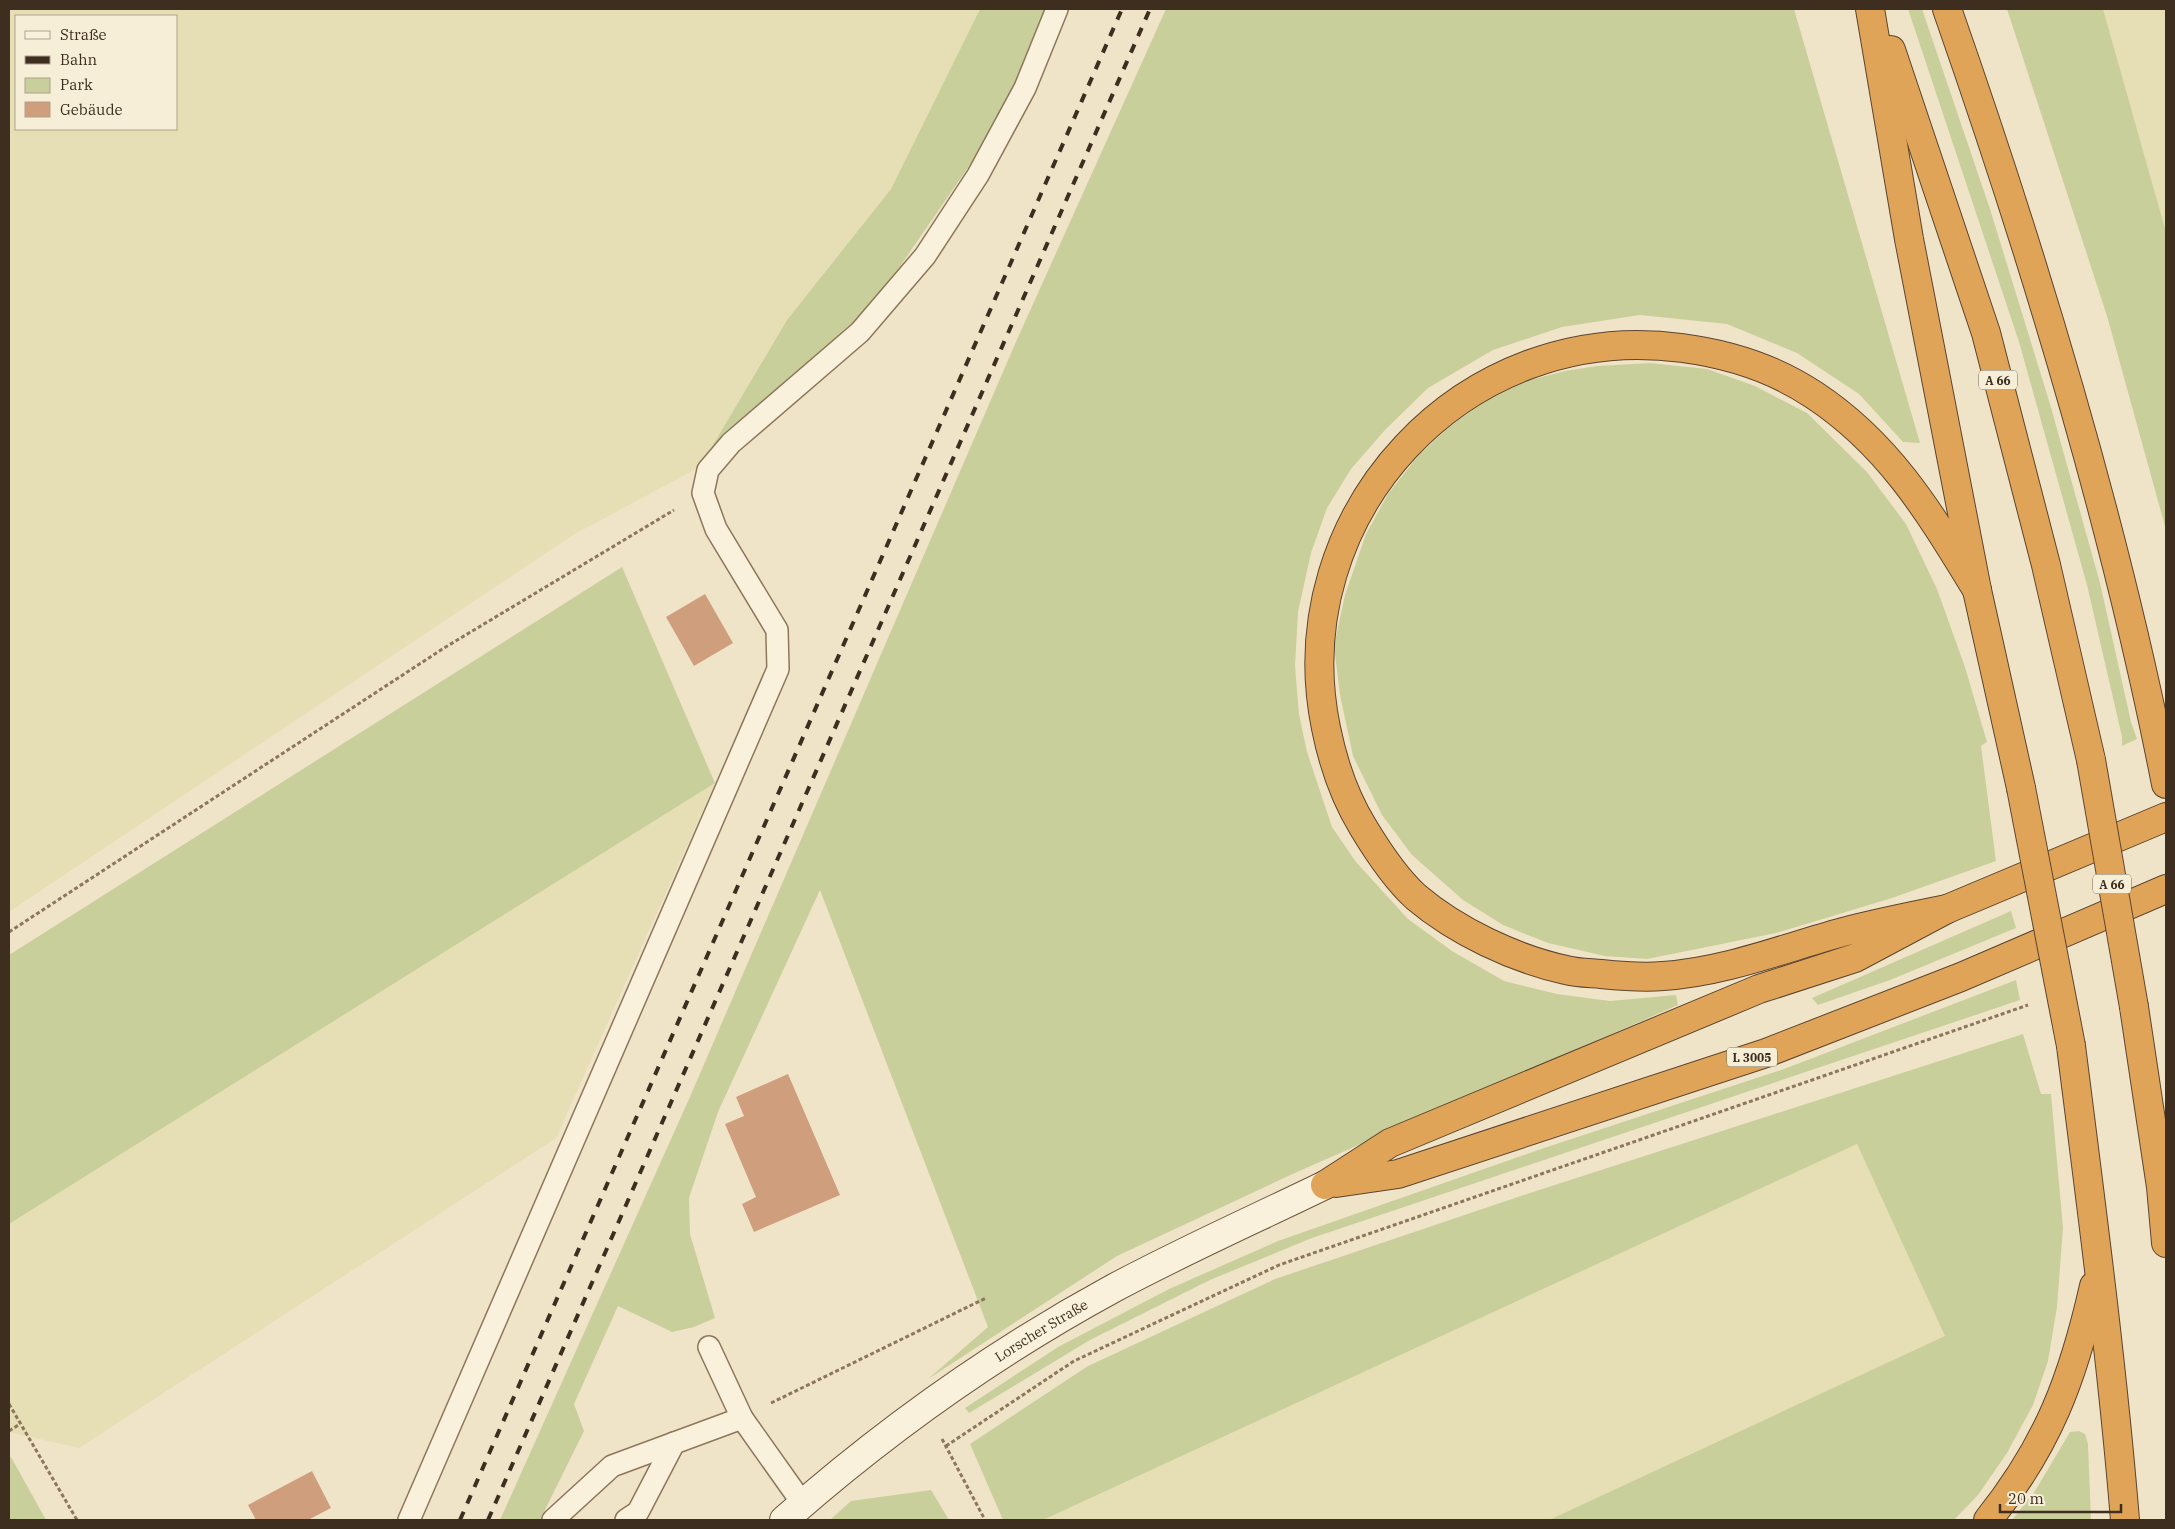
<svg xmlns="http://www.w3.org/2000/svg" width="2175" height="1529" font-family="'IBM Plex Serif',serif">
  <rect width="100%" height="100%" fill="#f0e4c8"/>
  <!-- farmland -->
  <g fill="#e6deb5" fill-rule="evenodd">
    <path d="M9 9H980L891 189 787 320 700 467 573 535 9 912ZM16 16H176V129H16Z"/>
    <polygon points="2103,9 2166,9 2166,232"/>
    <polygon points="715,783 556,1138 79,1448 9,1432 9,1224"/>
    <polygon points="1857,1144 1946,1336 1549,1520 1043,1520"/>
  </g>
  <!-- green -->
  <g fill="#c9cf9b">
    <polygon points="980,9 1052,9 991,134 868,313 700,467 787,320 891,189"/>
    <polygon points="1166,9 1794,9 1920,443 1903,442 1859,394 1797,353 1727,324 1640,315 1562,327 1493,350 1428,388 1385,430 1351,469 1327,508 1311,553 1298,612 1295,666 1299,714 1307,752 1332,827 1356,862 1408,919 1452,951 1504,981 1557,994 1610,1001 1676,995 1678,1005 1297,1172 1117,1256 928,1379 988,1327 820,890 718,1112 689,1198 690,1234 715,1318 694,1327 672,1332 618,1306 574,1404 584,1431 540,1520 500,1520 689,1099 1015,344"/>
    <polygon points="1908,9 1922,9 1990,209 2050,404 2100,583 2131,722 2137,739 2122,746 2122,737 2087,585 2019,342"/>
    <polygon points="2007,9 2103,9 2166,232 2166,530 2107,316"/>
    <polygon points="1650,363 1707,369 1755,386 1807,413 1867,472 1906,524 1937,589 1965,667 1987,742 1981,746 1996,861 1892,898 1776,933 1647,959 1605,956 1548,943 1503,925 1463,900 1412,855 1382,815 1353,756 1340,695 1334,646 1345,595 1366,534 1388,494 1418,456 1450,426 1485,401 1522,382 1565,371 1597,366"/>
    <polygon points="622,567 715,783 9,1224 9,955"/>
    <polygon points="2011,911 2016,928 1890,980 1818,1005 1812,998"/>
    <polygon points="2016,980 2020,1000 1312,1238 1210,1280 1090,1340 969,1413 965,1408 1058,1347 1169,1289 1278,1241 1544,1148 1784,1069"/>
    <polygon points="2023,1034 2041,1094 2051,1094 2063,1228 2057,1307 2048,1361 2033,1405 2007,1453 1978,1495 1954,1520 1549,1520 1945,1336 1857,1144 1043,1520 1003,1520 970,1444 1088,1366 1275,1279 1533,1192"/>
    <polygon points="2079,1431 2085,1434 2088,1444 2091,1520 2012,1520 2035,1491 2070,1432"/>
    <polygon points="11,1457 46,1520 9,1520 9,1458"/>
    <polygon points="931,1490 949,1520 830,1520 851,1501"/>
  </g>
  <!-- building -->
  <g fill="#cf9f7d">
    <polygon points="705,594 733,643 694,666 666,617"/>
    <polygon points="788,1074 840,1195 754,1232 742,1204 756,1197 725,1124 744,1116 736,1097"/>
    <polygon points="312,1471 331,1508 308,1520 256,1520 248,1505"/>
  </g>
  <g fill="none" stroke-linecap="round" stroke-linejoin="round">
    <!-- lane casing -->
    <g stroke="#8d765c" stroke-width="24">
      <g id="lane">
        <polyline points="709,1347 742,1418 803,1504"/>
        <polyline points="409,1520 778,669 777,630 716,529 703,493 708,470 731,443 860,332 925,256 978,175 1025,88 1057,9"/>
        <polyline points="553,1520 612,1466 742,1418"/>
        <polyline points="626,1520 638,1512 674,1443"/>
      </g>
    </g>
    <!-- secondary casing -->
    <g stroke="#6f573f" stroke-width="30">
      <g id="secondary">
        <path id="s1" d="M784 1520C885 1431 996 1352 1114 1288 1183 1251 1255 1219 1325 1185"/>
      </g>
    </g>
    <!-- highway casing -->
    <g stroke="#5b4430" stroke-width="30">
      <g id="highway">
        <polyline points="1870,9 1909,239 1977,590 2021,788"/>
        <path d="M1947 9C2035 260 2115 523 2166 784"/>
        <polyline points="1891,50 1986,333 2046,565 2091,760"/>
        <path d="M1947 909C1912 916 1877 923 1843 932 1784 948 1725 972 1663 976 1643 978 1621 976 1601 974 1590 973 1577 973 1566 970 1515 959 1456 931 1416 897 1395 878 1378 852 1363 827 1344 796 1333 763 1326 728 1282 514 1465 318 1682 348 1728 354 1775 369 1814 395 1890 445 1931 515 1977 590"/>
        <polyline points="2134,1007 2161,1187 2166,1243"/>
        <path d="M2071 1046C2091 1204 2112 1362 2125 1520"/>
        <polyline points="1336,1183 1398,1174 1766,1053 1961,977 2166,889"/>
        <polyline points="1325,1185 1390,1143 1759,989 1855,958 1947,909 2166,817"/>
        <path d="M1988 1520C2048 1445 2073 1379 2094 1286"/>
      </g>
    </g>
    <!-- path -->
    <g stroke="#8d765c" stroke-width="3" stroke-dasharray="4 2.5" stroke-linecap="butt">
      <polyline points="9,932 444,648 674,510"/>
      <polyline points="771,1403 986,1298"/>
      <polyline points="9,1404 77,1520"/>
      <polyline points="9,1431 20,1424"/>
      <polyline points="942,1439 985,1520"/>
      <polyline points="946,1446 1074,1361 1279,1265 2028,1005"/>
    </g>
    <!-- lane -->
    <use href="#lane" stroke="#faf1dc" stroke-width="21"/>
    <!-- secondary -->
    <use href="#secondary" stroke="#faf1dc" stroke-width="28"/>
    <!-- highway -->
    <use href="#highway" stroke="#e0a458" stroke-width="28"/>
    <!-- rail -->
    <g stroke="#3d2e20" stroke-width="4" stroke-dasharray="9 9" stroke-linecap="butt">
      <polyline points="460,1520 1122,9"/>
      <polyline points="488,1520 1150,9"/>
    </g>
    <!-- highway-bridge casing -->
    <g stroke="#5b4430" stroke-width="30" stroke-linecap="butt">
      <g id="highway-bridge">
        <polyline points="2091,760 2134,1007"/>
        <polyline points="2021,788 2071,1046"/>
      </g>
    </g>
    <!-- highway-bridge -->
    <use href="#highway-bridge" stroke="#e0a458" stroke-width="28"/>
  </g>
  <g text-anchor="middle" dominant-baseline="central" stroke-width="4" stroke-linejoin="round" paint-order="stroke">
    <!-- shield labels -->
    <g fill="#f7eed8" stroke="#756857" stroke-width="1">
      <rect x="1979" y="370.5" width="38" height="19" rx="4"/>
      <rect x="2093" y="874.5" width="38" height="19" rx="4"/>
      <rect x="1727" y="1047.5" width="50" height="19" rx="4"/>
    </g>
    <g font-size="12" font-weight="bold" fill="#3d2e20">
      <text x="1998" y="380">A 66</text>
      <text x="2112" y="884">A 66</text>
      <text x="1752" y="1057">L 3005</text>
    </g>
    <!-- street labels -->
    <g font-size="14" fill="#3d2e20" stroke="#f7eed8">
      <text stroke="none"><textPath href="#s1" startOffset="320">Lorscher Straße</textPath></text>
    </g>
  </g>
  <!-- border -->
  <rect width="2175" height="1529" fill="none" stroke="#3d2e20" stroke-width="20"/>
  <!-- legend -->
  <rect x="15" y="15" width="162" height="115" fill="#f7eed8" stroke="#ada18e"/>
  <rect x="25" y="31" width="25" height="8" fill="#faf1dc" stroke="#ada18e"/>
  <text x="60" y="40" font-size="15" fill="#3d2e20">Straße</text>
  <rect x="25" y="56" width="25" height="8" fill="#3d2e20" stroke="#ada18e"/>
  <text x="60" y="65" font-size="15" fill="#3d2e20">Bahn</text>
  <rect x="25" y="78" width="25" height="15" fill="#c9cf9b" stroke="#ada18e"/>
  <text x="60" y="90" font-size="15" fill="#3d2e20">Park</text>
  <rect x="25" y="102" width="25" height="15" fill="#cf9f7d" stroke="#ada18e"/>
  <text x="60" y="115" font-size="15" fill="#3d2e20">Gebäude</text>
  <!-- scale -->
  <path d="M2000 1504v8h121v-8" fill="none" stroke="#3d2e20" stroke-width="2.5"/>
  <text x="2008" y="1504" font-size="15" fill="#3d2e20" stroke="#f7eed8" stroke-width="4" paint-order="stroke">20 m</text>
</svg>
